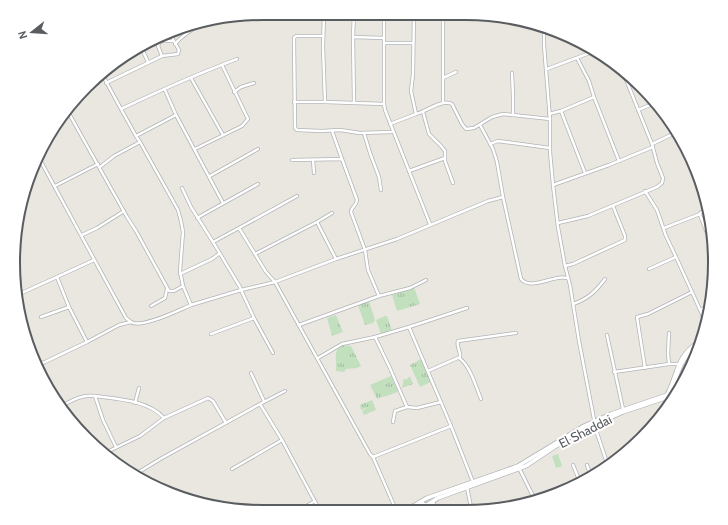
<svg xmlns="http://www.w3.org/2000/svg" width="728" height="525" font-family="Cabin,sans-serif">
  <defs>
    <pattern id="park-tufts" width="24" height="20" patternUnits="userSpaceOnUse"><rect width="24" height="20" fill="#c3e0be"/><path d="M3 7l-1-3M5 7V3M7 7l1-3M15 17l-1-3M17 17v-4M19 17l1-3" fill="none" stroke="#a1b99e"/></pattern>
  </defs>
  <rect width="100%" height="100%" fill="#eae7e0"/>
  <!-- park -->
  <g fill="url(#park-tufts)">
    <polygon points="414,287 420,304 397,311 392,295"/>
    <polygon points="369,301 375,320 373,323 365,325 358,305"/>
    <polygon points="336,315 343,332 332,336 327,318"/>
    <polygon points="385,316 387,316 392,331 381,334 376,320"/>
    <path d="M340 345 351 346 361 366 357 368 346 369 344 372 336 371C337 362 333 353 340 345Z"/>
    <polygon points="421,359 431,382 420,387 410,365"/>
    <polygon points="391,376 398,392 377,399 370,385"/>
    <polygon points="410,376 413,384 402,388 404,378 406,380"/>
    <polygon points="372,400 376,410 364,415 362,411 369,407 361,410 360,405"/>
  </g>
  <!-- garden -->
  <polygon fill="#c3e0be" points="558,454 562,466 556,468 552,456"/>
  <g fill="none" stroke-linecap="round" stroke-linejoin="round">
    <!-- street casing -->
    <g stroke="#b1b4b7" stroke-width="4">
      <g id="street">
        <polyline points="324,13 323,47 325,102"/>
        <polyline points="384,13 384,104 385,110 430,224"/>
        <path d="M414 13 413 74 411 91 416 114C427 111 442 99 452 104L462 124 466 129 474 128 492 117 503 114 550 119"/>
        <polyline points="196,22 199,25"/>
        <polyline points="544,28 544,45 550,119 550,152 553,185 558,227 565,266 570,285 579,341 596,430 608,466"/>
        <polyline points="323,36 296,36 294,38 295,128 297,130 321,131 340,130 360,133 392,132"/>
        <polyline points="353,37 354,13"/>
        <polyline points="384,43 413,43"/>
        <path d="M175 44C182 35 195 28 205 21"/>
        <polyline points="141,47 148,62"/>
        <polyline points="162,56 158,46 159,43 162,41 173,41"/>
        <polyline points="577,58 589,81 594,97 619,161"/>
        <polyline points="547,69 595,51"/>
        <polyline points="512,73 513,96 513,115"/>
        <path d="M102 74 121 109C159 91 197 74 237 59"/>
        <polyline points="191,78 223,135"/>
        <polyline points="443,78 456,72"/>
        <polyline points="106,83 162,56 178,54 179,50 170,34"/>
        <polyline points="234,92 241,87 254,83"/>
        <polyline points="294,102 325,102 384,104"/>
        <polyline points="354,103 353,37 384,38"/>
        <polyline points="443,103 443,13"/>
        <polyline points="121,109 136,136 176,115 165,90"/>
        <path d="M67 110 127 217 136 231 169 291H174L183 286 191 305C179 310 141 329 131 322"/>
        <polyline points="638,110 655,103"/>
        <polyline points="561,111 585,173"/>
        <polyline points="423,112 429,134 441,146 445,151 445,161 453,183"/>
        <polyline points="549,114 561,111 594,97"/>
        <polyline points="176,115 223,203"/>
        <polyline points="390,124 416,114"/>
        <path d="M480 125 493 149 497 162 503 197 521 279C529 289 548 279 558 278 562 277 565 278 568 278"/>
        <polyline points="332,131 342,159"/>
        <polyline points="364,133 370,153 379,177 381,190"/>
        <polyline points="140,142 178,210 181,221 183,232 180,271 183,286"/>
        <polyline points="490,144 498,141 550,148"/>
        <polyline points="652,144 675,133"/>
        <polyline points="195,149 242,126 248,119 222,65"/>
        <path d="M292 160 342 159 357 200C356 207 351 207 351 212L365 250 368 270 379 296 410 288 426 280"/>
        <polyline points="313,160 314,173"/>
        <polyline points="100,167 114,156 140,142 136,136"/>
        <polyline points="409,171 445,158"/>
        <polyline points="210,176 258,149"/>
        <polyline points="553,185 609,165 653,147"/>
        <polyline points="55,186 98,164"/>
        <polyline points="182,188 191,207 213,242 240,287 241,290 191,305"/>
        <polyline points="645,191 657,210 666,236 676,257"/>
        <polyline points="707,209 700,213 700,215 709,238"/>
        <polyline points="197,218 258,184"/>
        <polyline points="317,222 336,259"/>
        <polyline points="558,223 588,216 657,187 662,183 663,178 657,163 652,144 623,72"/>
        <polyline points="239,228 297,196"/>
        <polyline points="664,228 700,214"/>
        <polyline points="82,235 97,228 124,211"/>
        <polyline points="255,254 317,222 332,213"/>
        <polyline points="565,266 573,264 625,240 625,236 613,206"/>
        <polyline points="649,269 676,257 702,314 704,321"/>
        <polyline points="180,274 212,259 220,253"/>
        <polyline points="57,277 94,260"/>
        <polyline points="15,296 57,277 69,307"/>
        <path d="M573 304C588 299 596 291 605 279"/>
        <polyline points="151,306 165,298 167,289"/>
        <polyline points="700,310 709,306"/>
        <polyline points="41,317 69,307 87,342"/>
        <polyline points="254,318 273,353"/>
        <polyline points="299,325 379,296"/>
        <polyline points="409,327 467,308"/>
        <polyline points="669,333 668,354 669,364"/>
        <polyline points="211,334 254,318 241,290 275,282 266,272 239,228 213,242"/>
        <polyline points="607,335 623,409"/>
        <polyline points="375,337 389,366 407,407 417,408 441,402"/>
        <polyline points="318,358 342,344 375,337 409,327 451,426 373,457"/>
        <path d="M459 358C470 365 476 387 481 399"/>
        <polyline points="36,365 45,362 87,342 119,325 131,322 126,318 39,158 37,159"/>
        <polyline points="645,368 637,317 648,314 692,292"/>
        <path d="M428 371 460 357C461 351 456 347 458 341L516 333"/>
        <polyline points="614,372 669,364 678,364"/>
        <polyline points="251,373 264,401"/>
        <path d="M95 396C117 399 148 400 164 418"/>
        <polyline points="135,403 139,388"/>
        <polyline points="260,404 285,391"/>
        <path d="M60 407C71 401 82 394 95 396L103 420 116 447"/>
        <polyline points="393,422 395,411 407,407"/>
        <polyline points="451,426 473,482"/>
        <polyline points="107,452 140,436 164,418 208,398 213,401 226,423"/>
        <polyline points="573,465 580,482"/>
        <polyline points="587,465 591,476"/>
        <polyline points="519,468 535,500"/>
        <polyline points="232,469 282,440"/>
        <polyline points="134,475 162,458 260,404 282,440 320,511"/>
        <polyline points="467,487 471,507"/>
        <polyline points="558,490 577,483"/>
        <polyline points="432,501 438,510"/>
        <polyline points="396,510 373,457 370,454 275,282 336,259 397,239 488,201 503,197"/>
        <polyline points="298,511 315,501"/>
      </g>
    </g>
    <!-- secondary casing -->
    <g stroke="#b0b4b7" stroke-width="5">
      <g id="secondary">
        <path d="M420 502 427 498 518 466 584 426 611 414 667 395C678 375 676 357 697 343"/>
        <path d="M425 506 438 498 526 466 568 438 590 427 623 412 668 397 670 395C676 379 680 358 695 348"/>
        <polyline points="405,510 417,504"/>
        <polyline points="418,510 416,505 420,502 425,505 423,510"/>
      </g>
    </g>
    <!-- street -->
    <use href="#street" stroke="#fff" stroke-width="2.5"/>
    <!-- secondary -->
    <use href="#secondary" stroke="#fff" stroke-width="3.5"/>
  </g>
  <g text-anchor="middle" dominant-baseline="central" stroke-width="4" stroke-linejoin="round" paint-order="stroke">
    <!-- street labels -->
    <g font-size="13" fill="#595d60" stroke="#fff">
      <text transform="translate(585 431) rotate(-27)">El Shaddai</text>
    </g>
  </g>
  <!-- crop -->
  <path d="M0 0H728V525H0ZM262 20H466A242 242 0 0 1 708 262V263A242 242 0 0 1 466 505H262A242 242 0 0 1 20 263V262A242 242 0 0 1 262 20Z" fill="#fff" fill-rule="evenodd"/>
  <path fill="none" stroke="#595d60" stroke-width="2" d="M262 20H466A242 242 0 0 1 708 262V263A242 242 0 0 1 466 505H262A242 242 0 0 1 20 263V262A242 242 0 0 1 262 20Z"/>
  <!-- north arrow -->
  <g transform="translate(32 32) rotate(253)" stroke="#ffffff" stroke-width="3" paint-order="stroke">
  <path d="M0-3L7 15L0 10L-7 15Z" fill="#595d60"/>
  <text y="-6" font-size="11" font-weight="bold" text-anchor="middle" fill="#595d60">N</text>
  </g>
</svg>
